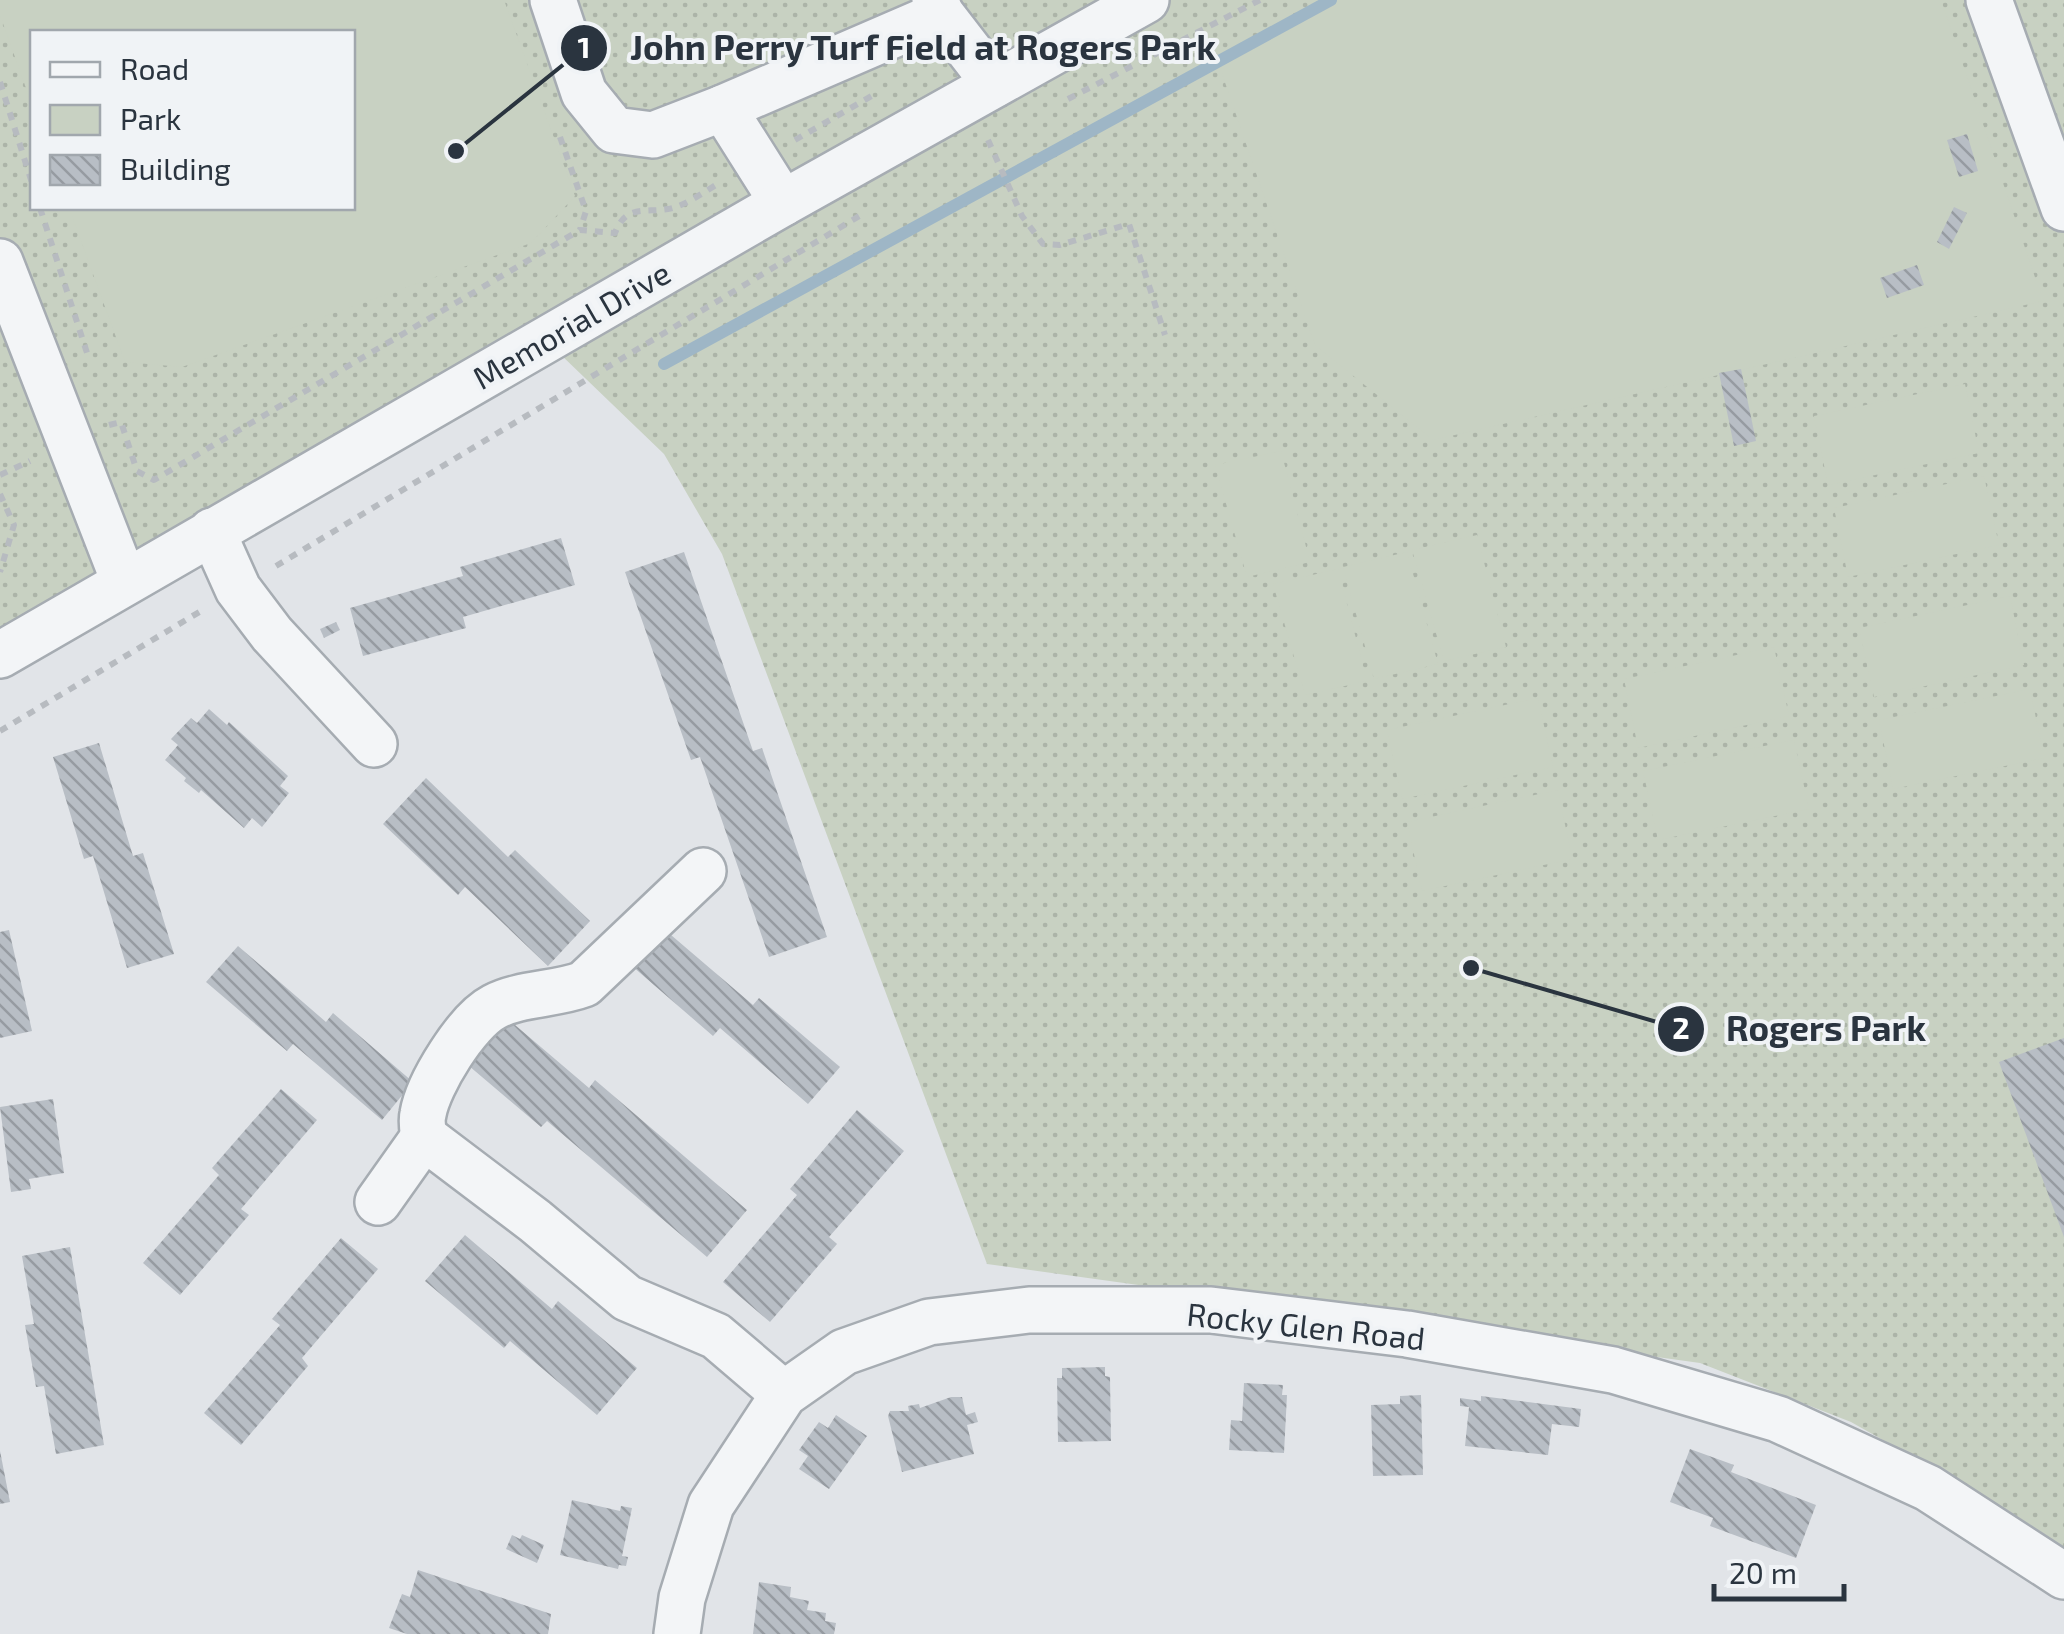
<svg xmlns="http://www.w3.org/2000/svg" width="2064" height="1634" font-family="'Exo 2',sans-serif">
  <defs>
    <pattern id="green-dots" width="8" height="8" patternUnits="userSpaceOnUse" patternTransform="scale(2.5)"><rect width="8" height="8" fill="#c8d1c2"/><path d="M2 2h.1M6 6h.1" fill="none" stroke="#acb4a8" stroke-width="1.8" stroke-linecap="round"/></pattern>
    <pattern id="building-back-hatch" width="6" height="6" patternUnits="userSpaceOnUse" patternTransform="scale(2.5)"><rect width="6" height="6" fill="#b8bec5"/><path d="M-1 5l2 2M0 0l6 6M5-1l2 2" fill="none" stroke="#969ba1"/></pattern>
  </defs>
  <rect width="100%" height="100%" fill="#e1e4e8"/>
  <!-- green -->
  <path fill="url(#green-dots)" fill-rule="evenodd" d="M0 0H2064V1547L2009 1511 1851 1422 1700 1363 987 1264 722 554 664 454 533 328 0 631ZM32 32H352V208H32Z"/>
  <!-- pitch -->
  <g fill="#c8d1c2">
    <polygon points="0,0 504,0 575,196 531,243 182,367 125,362 69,208 352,208 352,32 32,32 32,105 0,15"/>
    <polygon points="1341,0 1941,0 2043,301 1433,440 1315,345 1218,62"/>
    <polygon points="1965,384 1979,453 1828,485 1814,416"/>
    <polygon points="1281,451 1310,562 1247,577 1215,465"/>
    <polygon points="1984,476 1999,545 1848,577 1834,508"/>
    <polygon points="1477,535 1506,647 1444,661 1412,550"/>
    <polygon points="1407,552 1438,664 1374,679 1343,567"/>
    <polygon points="1338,569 1367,681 1305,695 1273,584"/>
    <polygon points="2010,596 2024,665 1874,697 1859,628"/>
    <polygon points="1774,647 1789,716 1638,748 1624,679"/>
    <polygon points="2030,689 2044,758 1893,789 1879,720"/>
    <polygon points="1538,698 1553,767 1402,799 1387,730"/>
    <polygon points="1794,740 1809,809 1658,840 1643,771"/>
    <polygon points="1558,790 1572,859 1422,891 1407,822"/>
  </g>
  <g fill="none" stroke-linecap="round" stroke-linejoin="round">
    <!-- stream -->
    <polyline stroke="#9eb6c6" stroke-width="12" points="664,364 1331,0"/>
  </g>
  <!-- building -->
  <g fill="url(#building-back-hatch)">
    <polygon points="1967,134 1978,171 1959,177 1947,140"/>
    <polygon points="1954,207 1967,213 1949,249 1937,242"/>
    <polygon points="1917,265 1924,285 1887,298 1880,278"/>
    <polygon points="1741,369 1756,441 1734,446 1719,373"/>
    <polygon points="561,538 575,585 463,617 466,628 363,656 350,608 463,576 460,567"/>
    <polygon points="684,552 753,751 762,748 827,937 769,957 700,757 691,760 625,572"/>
    <polygon points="336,622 340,630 324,638 320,629"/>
    <polygon points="209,709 227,725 229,722 288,776 280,786 289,793 262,827 252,818 244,828 201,790 199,793 184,781 186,778 165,760 178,745 171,739 191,718 197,723"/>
    <polygon points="99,743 133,856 143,853 174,954 127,968 93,856 84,859 53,757"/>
    <polygon points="426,778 508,857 515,850 590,921 548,966 465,887 458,895 383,824"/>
    <polygon points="664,929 753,1005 759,998 840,1067 808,1104 720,1028 713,1036 632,966"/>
    <polygon points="9,930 32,1031 0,1038 0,932"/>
    <polygon points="238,946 326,1022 333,1013 413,1082 382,1120 293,1044 287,1051 206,982"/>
    <polygon points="502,1014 589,1088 595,1080 747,1210 707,1257 547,1121 541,1127 462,1060"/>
    <polygon points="2064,1038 2064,1237 1999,1062"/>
    <polygon points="281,1089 317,1120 241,1209 249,1215 180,1295 143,1263 219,1175 212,1168"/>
    <polygon points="53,1099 64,1173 29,1179 31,1189 11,1192 0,1107"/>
    <polygon points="857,1110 904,1151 829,1237 837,1244 770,1322 723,1282 797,1195 790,1189"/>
    <polygon points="465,1235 552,1309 558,1301 637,1368 597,1415 510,1341 504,1348 425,1281"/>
    <polygon points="341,1238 378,1269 302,1358 308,1366 241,1445 204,1413 280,1325 272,1319"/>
    <polygon points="70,1247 104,1445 56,1454 44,1386 36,1387 25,1325 34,1324 22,1256"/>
    <polygon points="1105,1367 1105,1376 1110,1377 1111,1441 1058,1442 1057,1378 1062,1378 1062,1368"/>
    <polygon points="1244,1383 1283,1385 1282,1395 1287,1395 1284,1453 1229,1450 1231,1420 1242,1421"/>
    <polygon points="1421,1395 1423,1475 1373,1476 1371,1405 1400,1404 1400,1396"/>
    <polygon points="1481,1396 1581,1409 1579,1427 1552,1424 1548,1455 1465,1446 1469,1407 1460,1406 1460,1398 1481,1401"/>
    <polygon points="951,1397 962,1397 966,1415 975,1412 978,1422 967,1425 974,1454 902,1472 888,1416 890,1411 909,1411 908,1406 919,1404 920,1408"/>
    <polygon points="836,1415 867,1436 829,1489 799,1469 808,1456 799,1450 819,1422 828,1428"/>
    <polygon points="1690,1449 1734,1465 1731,1472 1816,1505 1796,1558 1710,1526 1713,1518 1670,1502"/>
    <polygon points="0,1451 10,1502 0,1504"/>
    <polygon points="572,1500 620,1511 621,1506 632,1508 622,1556 628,1557 626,1566 619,1565 618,1569 560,1555"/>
    <polygon points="512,1535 520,1539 522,1535 544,1545 537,1563 506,1549"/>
    <polygon points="418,1570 551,1614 548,1634 407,1634 389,1628 402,1594 410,1597"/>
    <polygon points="759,1582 791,1587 790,1597 809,1601 807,1610 826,1613 825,1621 836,1623 834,1634 753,1634"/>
  </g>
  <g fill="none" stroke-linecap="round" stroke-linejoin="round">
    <!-- minor casing -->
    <g stroke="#a6acb2" stroke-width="50">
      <g id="minor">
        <polyline points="553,0 584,93 614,130 653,135 723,108 783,203"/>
        <polyline points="935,0 941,14 995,84"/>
        <polyline points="1989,0 2064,208"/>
        <polyline points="723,108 941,14"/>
        <polyline points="0,262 124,581"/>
        <polyline points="212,531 238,589 272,634 374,744"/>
        <polyline points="0,655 783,203 1146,0"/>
        <path d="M424 1137C423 1130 421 1122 423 1114 428 1084 467 1021 494 1007 520 993 555 995 584 984L703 871"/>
        <polyline points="378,1202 424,1137 535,1221 627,1298 716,1336 784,1394"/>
        <polyline points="677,1634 682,1598 711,1505 784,1394 844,1352 929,1322 1029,1310 1211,1310 1407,1334 1613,1370 1778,1419 1928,1488 2064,1576"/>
      </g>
    </g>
    <!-- path -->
    <g stroke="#b7bbc0" stroke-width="6" stroke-dasharray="8 8" stroke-linecap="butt">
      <polyline points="0,82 32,183"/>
      <polyline points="1068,99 1260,0"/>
      <polyline points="560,137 586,211 580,230"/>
      <polyline points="795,140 875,94"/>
      <polyline points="988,140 1022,216 1043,244 1060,245 1129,224 1165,335"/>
      <polyline points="40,208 89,359"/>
      <path d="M109 425 121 422 137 471 154 480 580 230 615 233C626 204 644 213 668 209 685 206 704 192 719 183"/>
      <polyline points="0,475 30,461"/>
      <polyline points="0,494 14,525 0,572"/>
      <polyline points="276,566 861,215"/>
      <polyline points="0,731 201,611"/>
    </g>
    <!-- minor -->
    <use href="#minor" stroke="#f3f5f7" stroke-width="45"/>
  </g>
  <g text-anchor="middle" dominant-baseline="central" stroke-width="8" stroke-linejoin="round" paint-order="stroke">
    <!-- street labels -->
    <g font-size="32" fill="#2a343f" stroke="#f0f3f6">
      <text transform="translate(571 324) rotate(-30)">Memorial Drive</text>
      <text transform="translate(1306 1325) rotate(6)">Rocky Glen Road</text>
    </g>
  </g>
  <!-- callouts -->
  <path fill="none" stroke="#2a343f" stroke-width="4" d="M456 151L584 48M1471 968L1681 1029"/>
  <g fill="#2a343f" stroke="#f0f3f6" stroke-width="4">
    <circle cx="456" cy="151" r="10"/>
    <circle cx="1471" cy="968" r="10"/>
    <circle cx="584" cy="48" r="25"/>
    <circle cx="1681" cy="1029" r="25"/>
  </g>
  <g font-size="30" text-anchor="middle" font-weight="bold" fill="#fff">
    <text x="584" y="58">1</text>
    <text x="1681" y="1039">2</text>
  </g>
  <g font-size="35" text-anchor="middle" font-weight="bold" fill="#2a343f" stroke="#f0f3f6" stroke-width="8" stroke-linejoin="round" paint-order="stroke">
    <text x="923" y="60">John Perry Turf Field at Rogers Park</text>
    <text x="1826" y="1041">Rogers Park</text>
  </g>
  <!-- legend -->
  <rect x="30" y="30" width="325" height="180" fill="#f0f3f6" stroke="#a1a7ad" stroke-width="2.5"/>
  <rect x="50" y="62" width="50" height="15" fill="#f3f5f7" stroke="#a1a7ad" stroke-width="2.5"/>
  <text x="120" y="80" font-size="30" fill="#2a343f">Road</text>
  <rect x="50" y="105" width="50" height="30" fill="#c8d1c2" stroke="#a1a7ad" stroke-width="2.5"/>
  <text x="120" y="130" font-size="30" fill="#2a343f">Park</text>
  <rect x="50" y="155" width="50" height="30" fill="url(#building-back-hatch)" stroke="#a1a7ad" stroke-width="2.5"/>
  <text x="120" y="180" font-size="30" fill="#2a343f">Building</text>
  <!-- scale -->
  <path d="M1714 1584v15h130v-15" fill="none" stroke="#2a343f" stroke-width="5"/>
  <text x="1729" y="1584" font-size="30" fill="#2a343f" stroke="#f0f3f6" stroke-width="8" paint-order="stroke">20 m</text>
</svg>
